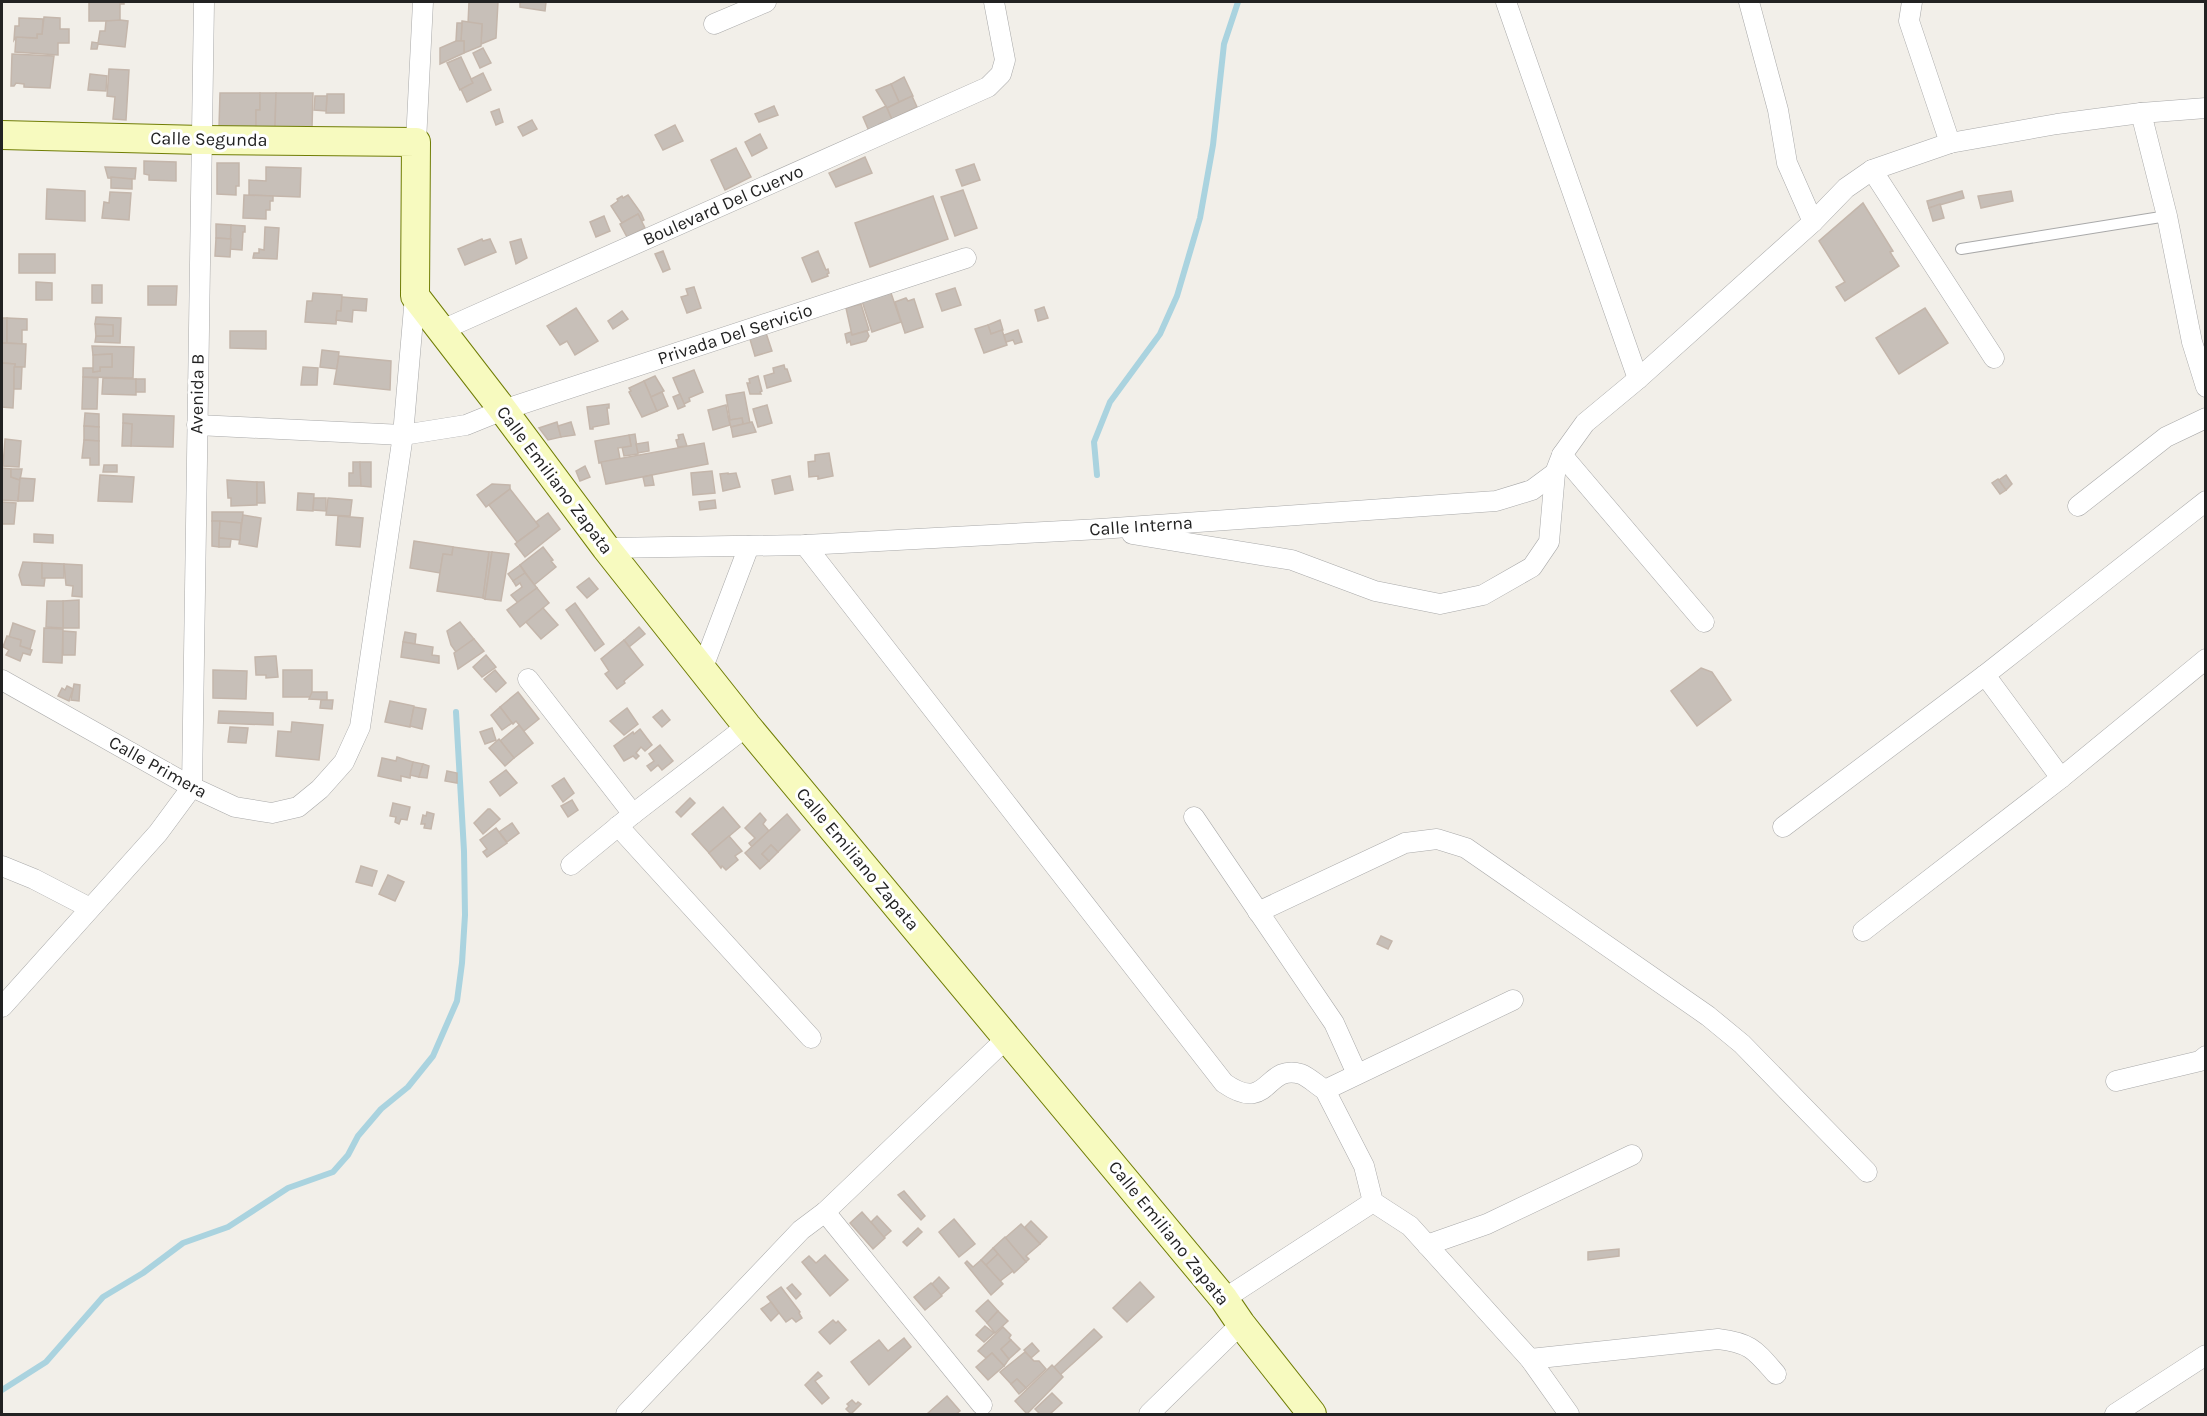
<svg xmlns="http://www.w3.org/2000/svg" width="2207" height="1416" font-family="Karla,sans-serif">
  <rect width="100%" height="100%" fill="#f2efe9"/>
  <g fill="none" stroke-linecap="round" stroke-linejoin="round">
    <!-- stream -->
    <g stroke="#aad3df" stroke-width="6">
      <polyline points="1097,475 1094,442 1110,402 1160,334 1177,296 1200,218 1213,145 1224,44 1238,2"/>
      <polyline points="2,1390 46,1362 103,1297 143,1273 183,1243 228,1227 288,1188 333,1172 348,1155 358,1136 381,1109 408,1087 433,1056 457,1001 462,963 465,915 464,851 456,712"/>
    </g>
  </g>
  <!-- building -->
  <g fill="#c7bfb8" stroke="#c4b6ab" stroke-width="1.5">
    <polygon points="89,2 124,2 124,4 120,4 120,21 89,21"/>
    <polygon points="469,2 498,2 496,38 481,44 482,24 468,24"/>
    <polygon points="520,2 546,2 545,11 520,7"/>
    <polygon points="44,17 60,18 60,29 69,29 69,43 58,43 58,55 15,52 16,37 37,38 37,34 42,34"/>
    <polygon points="19,18 43,19 42,34 37,34 37,38 16,37 14,40 15,26 19,26"/>
    <polygon points="120,20 128,21 125,47 98,44 97,49 91,49 92,42 98,43 100,31 105,31 106,21"/>
    <polygon points="462,21 482,24 481,46 464,53 464,41 461,41"/>
    <polygon points="457,23 462,23 461,41 456,41"/>
    <polygon points="456,41 464,41 464,53 440,64 440,48"/>
    <polygon points="483,48 491,63 480,68 473,53"/>
    <polygon points="12,54 54,56 50,88 24,87 24,84 16,83 14,86 11,86"/>
    <polygon points="461,57 473,83 460,90 447,63"/>
    <polygon points="109,69 129,70 126,120 113,119 115,97 107,96"/>
    <polygon points="483,73 491,90 467,102 461,89 473,83 471,79"/>
    <polygon points="90,74 107,76 106,91 88,90"/>
    <polygon points="904,77 913,96 899,102 891,84"/>
    <polygon points="891,84 899,102 887,108 876,90"/>
    <polygon points="220,93 260,93 260,110 256,110 256,127 219,127"/>
    <polygon points="260,93 276,93 275,127 256,127 256,110 260,110"/>
    <polygon points="276,93 313,93 312,128 275,127"/>
    <polygon points="327,94 344,94 344,113 326,113"/>
    <polygon points="315,96 327,96 326,111 314,110"/>
    <polygon points="912,96 917,107 892,119 887,108"/>
    <polygon points="774,106 778,115 759,122 755,114"/>
    <polygon points="886,106 892,120 884,124 883,122 879,124 880,126 869,131 863,117"/>
    <polygon points="499,109 503,122 496,125 491,112"/>
    <polygon points="532,120 537,129 523,136 518,127"/>
    <polygon points="675,125 683,141 663,150 655,135"/>
    <polygon points="760,134 767,148 752,156 745,142"/>
    <polygon points="736,148 751,177 725,190 711,160"/>
    <polygon points="865,157 872,173 836,187 829,173"/>
    <polygon points="144,161 176,162 176,181 149,180 149,175 144,174"/>
    <polygon points="217,163 239,163 239,186 236,186 236,195 217,194"/>
    <polygon points="974,164 980,180 962,186 956,170"/>
    <polygon points="105,167 136,168 135,179 108,178"/>
    <polygon points="266,167 301,168 300,197 249,195 249,180 266,181"/>
    <polygon points="111,177 132,179 132,189 111,188"/>
    <polygon points="47,189 85,191 85,221 46,219"/>
    <polygon points="963,190 977,228 955,236 941,197"/>
    <polygon points="1962,191 1964,198 1929,208 1927,201"/>
    <polygon points="2011,191 2013,201 1981,208 1978,196"/>
    <polygon points="110,192 131,193 129,220 102,218 104,202 109,203"/>
    <polygon points="244,195 273,196 273,201 270,201 270,210 266,210 266,219 243,218"/>
    <polygon points="628,195 641,213 644,220 642,221 638,214 622,223 611,206 618,201 617,199 622,196 623,198"/>
    <polygon points="933,196 948,239 870,267 855,223"/>
    <polygon points="1863,203 1893,251 1890,252 1899,266 1845,301 1836,287 1845,282 1819,241"/>
    <polygon points="1940,204 1944,218 1933,221 1929,208"/>
    <polygon points="638,214 645,228 627,237 620,224"/>
    <polygon points="604,216 610,231 596,237 590,222"/>
    <polygon points="216,224 231,225 231,239 216,238"/>
    <polygon points="231,225 245,226 245,232 243,232 242,250 230,249"/>
    <polygon points="265,227 279,228 277,259 253,258 254,253 259,253 259,249 264,250"/>
    <polygon points="216,238 231,239 230,257 215,256"/>
    <polygon points="482,239 483,241 490,239 496,252 465,265 458,249"/>
    <polygon points="521,239 527,258 516,264 510,242"/>
    <polygon points="663,251 670,269 663,272 655,254"/>
    <polygon points="818,251 826,270 828,269 829,273 827,274 828,276 812,282 802,258"/>
    <rect x="19" y="254" width="36" height="19"/>
    <polygon points="36,282 52,283 52,300 36,300"/>
    <rect x="92" y="285" width="10" height="18"/>
    <polygon points="148,286 177,286 176,305 148,305"/>
    <polygon points="694,287 701,308 687,313 681,297 688,295 686,289"/>
    <polygon points="955,288 961,305 942,311 936,294"/>
    <polygon points="313,293 342,295 341,311 337,311 336,324 305,322 307,301 312,301"/>
    <polygon points="891,293 901,322 872,332 862,301"/>
    <polygon points="342,297 367,299 366,311 353,310 352,322 336,320 337,311 341,311"/>
    <polygon points="906,298 908,301 914,299 923,327 905,333 895,302"/>
    <polygon points="861,304 869,330 852,335 846,308"/>
    <polygon points="1044,307 1048,318 1038,321 1035,310"/>
    <polygon points="576,308 598,341 575,355 567,341 560,345 547,326"/>
    <polygon points="1925,308 1948,343 1899,374 1876,338"/>
    <polygon points="622,311 628,319 613,329 608,321"/>
    <polygon points="96,317 121,318 120,343 95,342 96,336 113,336 113,325 95,324"/>
    <rect x="2" y="318" width="5" height="25"/>
    <polygon points="7,318 27,319 27,330 22,330 22,344 7,343"/>
    <polygon points="1000,320 1003,330 991,334 988,325"/>
    <polygon points="95,324 113,325 113,336 96,336"/>
    <polygon points="988,325 991,334 1002,330 1007,345 984,353 975,329"/>
    <polygon points="765,330 772,351 755,356 749,336"/>
    <polygon points="1018,330 1022,342 1015,344 1013,340 1006,342 1004,335"/>
    <polygon points="230,331 266,331 266,349 230,348"/>
    <polygon points="867,331 869,336 866,341 851,345 850,341 847,343 845,334 851,332 852,335"/>
    <polygon points="2,343 26,344 25,367 14,367 15,364 2,363"/>
    <polygon points="92,346 134,347 133,378 83,377 83,368 93,368 93,372 100,371 100,367 112,367 112,354 93,355"/>
    <polygon points="322,350 339,352 337,369 320,367"/>
    <polygon points="112,354 112,367 100,367 100,371 93,372 93,355"/>
    <polygon points="339,356 391,361 390,390 334,384"/>
    <polygon points="2,363 15,364 13,408 2,407"/>
    <polygon points="784,365 785,369 787,369 791,381 767,388 764,376 774,373 773,368"/>
    <polygon points="14,367 22,367 21,389 14,389"/>
    <polygon points="303,367 318,368 317,385 301,385"/>
    <polygon points="694,370 703,392 689,398 690,401 684,404 673,378"/>
    <polygon points="655,376 664,391 651,397 644,381"/>
    <polygon points="758,376 762,391 760,392 761,394 750,394 747,383 750,383 749,379"/>
    <polygon points="83,377 98,378 97,409 82,409"/>
    <polygon points="103,378 136,379 136,395 102,394"/>
    <rect x="136" y="379" width="9" height="13"/>
    <polygon points="644,381 657,411 642,417 629,392 631,391 629,388"/>
    <polygon points="662,392 668,406 657,411 651,397"/>
    <polygon points="744,392 750,423 743,424 742,418 730,420 726,395"/>
    <polygon points="680,394 685,406 678,409 673,397"/>
    <polygon points="609,404 609,408 607,408 609,424 593,427 593,429 590,429 587,407"/>
    <polygon points="726,405 730,425 713,430 708,410"/>
    <polygon points="767,405 772,423 758,427 753,409"/>
    <polygon points="85,413 99,414 99,427 84,426"/>
    <polygon points="123,414 174,416 173,447 131,446 132,424 123,423"/>
    <polygon points="728,416 730,420 742,418 743,424 731,427"/>
    <polygon points="557,422 561,437 548,440 539,428"/>
    <polygon points="571,422 575,435 561,437 558,426"/>
    <polygon points="752,422 756,432 733,437 731,427"/>
    <polygon points="123,423 132,424 131,446 122,446"/>
    <polygon points="84,426 99,427 99,441 84,440"/>
    <polygon points="635,434 638,454 624,456 622,447 631,446 629,435"/>
    <polygon points="683,434 687,446 678,447 676,440 679,439 678,435"/>
    <polygon points="629,435 631,446 618,448 620,459 599,463 595,441"/>
    <polygon points="5,439 21,441 19,467 3,466"/>
    <polygon points="84,440 99,441 99,465 90,465 90,458 82,458"/>
    <polygon points="648,442 649,451 638,453 636,444"/>
    <polygon points="704,443 708,464 606,484 601,462"/>
    <polygon points="829,453 833,476 818,479 818,476 809,477 808,462 815,461 815,455"/>
    <polygon points="353,462 360,462 361,486 349,486 349,473 353,473"/>
    <polygon points="360,462 371,462 371,487 361,486"/>
    <polygon points="104,465 117,465 117,472 103,472"/>
    <polygon points="585,466 590,477 580,481 576,471"/>
    <polygon points="2,468 11,469 11,477 20,480 18,501 2,500"/>
    <polygon points="11,469 22,469 20,480 11,477"/>
    <polygon points="712,471 715,493 693,495 691,473"/>
    <polygon points="728,473 728,474 736,473 740,487 723,491 720,474"/>
    <polygon points="100,475 134,477 132,502 98,501"/>
    <polygon points="652,475 654,485 645,486 643,477"/>
    <polygon points="2006,475 2012,484 2006,490 1999,480"/>
    <polygon points="790,476 793,490 775,494 772,480"/>
    <polygon points="20,478 35,479 33,501 18,501"/>
    <polygon points="1998,479 2006,490 2000,494 1992,483"/>
    <polygon points="227,480 257,482 257,505 231,506 231,498 228,498"/>
    <polygon points="257,482 264,482 265,503 257,503"/>
    <polygon points="492,484 510,485 510,489 486,507 477,495"/>
    <polygon points="510,489 539,526 517,542 489,505"/>
    <polygon points="298,493 314,494 313,511 297,510"/>
    <polygon points="314,498 326,498 326,511 313,510"/>
    <polygon points="328,498 352,500 350,516 326,515"/>
    <polygon points="715,500 716,508 700,510 699,502"/>
    <polygon points="2,502 16,503 14,524 2,524"/>
    <polygon points="212,512 243,512 242,523 212,521"/>
    <polygon points="548,513 560,529 525,557 515,544 539,526 536,522"/>
    <polygon points="243,515 261,518 257,547 239,544"/>
    <polygon points="338,516 363,518 360,547 336,545"/>
    <polygon points="212,521 220,521 219,547 212,546"/>
    <polygon points="220,521 241,523 240,540 219,538"/>
    <polygon points="34,534 53,535 53,543 34,542"/>
    <polygon points="219,538 231,539 230,547 219,547"/>
    <polygon points="414,541 453,547 452,555 443,554 440,573 410,568"/>
    <polygon points="453,547 489,552 483,598 437,591 443,554 452,555"/>
    <polygon points="543,547 553,560 551,561 556,567 534,585 520,565"/>
    <polygon points="489,552 492,552 485,599 483,598"/>
    <polygon points="492,552 509,554 501,601 485,599"/>
    <polygon points="23,562 42,563 42,578 45,578 44,586 22,585 19,575"/>
    <polygon points="42,563 64,564 64,578 42,578"/>
    <polygon points="64,564 82,565 82,597 72,596 73,586 66,585"/>
    <polygon points="520,565 525,573 513,581 508,574"/>
    <polygon points="525,573 537,588 518,603 511,595 522,587 520,583 516,586 513,581"/>
    <polygon points="589,578 598,589 587,598 577,587"/>
    <polygon points="537,588 549,603 520,627 507,610"/>
    <polygon points="79,600 79,628 63,628 63,601"/>
    <polygon points="47,601 63,601 63,628 46,627"/>
    <polygon points="575,603 604,644 595,651 566,610"/>
    <polygon points="543,608 558,625 541,639 526,622"/>
    <polygon points="460,622 474,639 456,652 451,645 447,631"/>
    <polygon points="13,623 35,631 30,649 20,646 21,640 9,637"/>
    <polygon points="639,627 645,634 629,647 624,640"/>
    <polygon points="44,628 63,629 62,663 43,662"/>
    <polygon points="63,631 76,632 75,655 63,655"/>
    <polygon points="405,632 416,634 415,644 403,642"/>
    <polygon points="7,636 21,640 20,646 32,650 30,655 23,653 20,661 6,655 9,650 3,647"/>
    <polygon points="474,639 484,651 458,669 454,653"/>
    <polygon points="624,640 643,665 624,681 625,683 617,689 605,674 609,671 601,659"/>
    <polygon points="403,642 433,647 432,655 439,656 439,663 401,657"/>
    <polygon points="486,655 496,667 482,677 473,667"/>
    <polygon points="274,656 276,656 278,677 266,678 266,675 256,675 255,657"/>
    <polygon points="1701,668 1712,672 1731,700 1697,726 1671,691"/>
    <polygon points="213,670 247,671 246,699 213,698"/>
    <rect x="283" y="670" width="29" height="27"/>
    <polygon points="495,670 506,683 496,692 484,679"/>
    <polygon points="74,684 80,685 79,701 71,700"/>
    <polygon points="67,686 73,689 69,701 58,696 62,688 65,690"/>
    <polygon points="312,692 327,692 327,700 309,699"/>
    <polygon points="518,692 539,719 524,731 516,721 513,724 500,707"/>
    <polygon points="321,700 333,700 332,709 320,708"/>
    <polygon points="390,701 414,706 410,727 385,722"/>
    <polygon points="414,707 426,709 422,729 410,726"/>
    <polygon points="500,707 512,723 502,730 491,715"/>
    <polygon points="627,708 638,724 624,735 610,721"/>
    <polygon points="662,710 670,720 662,727 653,717"/>
    <polygon points="219,711 273,713 273,725 218,723"/>
    <polygon points="292,722 323,725 319,760 276,756 278,731 291,732"/>
    <polygon points="519,725 533,743 514,758 500,741"/>
    <polygon points="230,727 248,728 246,743 228,742"/>
    <polygon points="492,728 496,740 485,744 480,732"/>
    <polygon points="640,729 652,745 645,751 641,747 636,753 639,756 636,759 633,756 624,761 614,746 633,732 634,734"/>
    <polygon points="499,739 514,758 505,766 489,748"/>
    <polygon points="660,745 673,761 662,770 658,765 651,771 647,766 654,761 649,754"/>
    <polygon points="397,757 413,762 410,778 401,776 401,781 378,776 382,758 396,761"/>
    <polygon points="413,762 423,764 419,777 410,775"/>
    <polygon points="423,764 429,766 427,778 419,777"/>
    <polygon points="506,770 517,783 500,796 490,782"/>
    <polygon points="447,771 457,773 457,783 445,781"/>
    <polygon points="564,778 574,793 563,802 552,786"/>
    <polygon points="690,798 695,803 681,817 676,812"/>
    <polygon points="572,800 578,810 568,817 561,806"/>
    <polygon points="393,803 410,807 407,820 401,819 399,824 395,822 396,817 390,816"/>
    <polygon points="723,807 740,827 709,853 692,834"/>
    <polygon points="488,809 490,809 500,819 483,834 474,823"/>
    <polygon points="427,812 434,814 431,829 424,828 425,824 421,824 423,815 426,816"/>
    <polygon points="760,813 766,820 763,824 769,831 752,847 749,843 755,838 745,828"/>
    <polygon points="787,814 800,830 778,852 771,845 762,854 769,861 760,869 745,853"/>
    <polygon points="512,823 519,833 507,842 499,832"/>
    <polygon points="496,828 507,843 487,857 483,852 487,849 480,840"/>
    <polygon points="729,836 742,851 735,856 738,860 726,870 722,866 721,868 709,853"/>
    <polygon points="771,845 778,852 769,861 762,854"/>
    <polygon points="361,866 377,871 372,886 356,882"/>
    <polygon points="388,875 404,882 395,901 379,894"/>
    <polygon points="1381,936 1392,941 1388,949 1377,944"/>
    <polygon points="904,1191 925,1216 921,1220 898,1195"/>
    <polygon points="862,1212 885,1238 873,1249 850,1223"/>
    <polygon points="877,1216 891,1231 884,1237 871,1222"/>
    <polygon points="954,1219 975,1244 959,1257 939,1232"/>
    <polygon points="1031,1221 1047,1237 1040,1244 1025,1227"/>
    <polygon points="1021,1224 1040,1244 1026,1256 1029,1259 1026,1262 1005,1238"/>
    <polygon points="918,1228 922,1232 907,1246 903,1242"/>
    <polygon points="1005,1237 1026,1262 1014,1273 993,1248"/>
    <polygon points="993,1248 998,1254 986,1265 981,1260"/>
    <polygon points="1619,1249 1619,1256 1588,1260 1588,1252"/>
    <polygon points="998,1254 1013,1271 999,1282 986,1265"/>
    <polygon points="825,1255 848,1280 830,1296 802,1262 809,1256 816,1263"/>
    <polygon points="981,1260 1003,1284 991,1295 965,1263 967,1261 973,1267"/>
    <polygon points="939,1277 949,1288 941,1295 932,1284"/>
    <polygon points="1140,1282 1154,1297 1127,1322 1113,1308"/>
    <polygon points="931,1283 942,1296 925,1310 914,1297"/>
    <polygon points="792,1284 801,1294 796,1299 787,1288"/>
    <polygon points="781,1287 800,1312 799,1313 802,1318 796,1322 792,1318 786,1322 767,1297"/>
    <polygon points="988,1300 998,1311 987,1323 976,1311"/>
    <polygon points="771,1302 779,1313 771,1321 761,1309"/>
    <polygon points="998,1311 1008,1321 995,1333 987,1323"/>
    <polygon points="833,1320 836,1323 838,1321 846,1330 830,1344 819,1332"/>
    <polygon points="985,1326 994,1333 984,1342 976,1335"/>
    <polygon points="1003,1327 1011,1335 1009,1338 1011,1340 1001,1349 1009,1359 1004,1366 992,1353 986,1358 978,1351"/>
    <polygon points="1094,1329 1102,1337 1060,1375 1054,1367"/>
    <polygon points="904,1338 911,1347 869,1385 851,1362 879,1340 888,1351"/>
    <polygon points="1011,1340 1020,1349 1009,1359 1001,1349"/>
    <polygon points="1032,1343 1039,1351 1031,1358 1024,1350"/>
    <polygon points="1025,1352 1034,1361 1039,1361 1046,1369 1026,1388 1017,1379 1011,1384 1000,1372"/>
    <polygon points="992,1353 1004,1366 988,1380 976,1367"/>
    <polygon points="1052,1365 1063,1377 1027,1414 1015,1401"/>
    <polygon points="818,1372 822,1376 815,1381 829,1398 822,1404 805,1385"/>
    <polygon points="1017,1379 1026,1388 1019,1394 1011,1384"/>
    <polygon points="1052,1393 1062,1403 1050,1414 1040,1414 1035,1409"/>
    <polygon points="947,1396 960,1411 956,1414 927,1414"/>
    <polygon points="852,1400 856,1404 858,1402 861,1404 851,1414 846,1409 849,1406 847,1404"/>
  </g>
  <g fill="none" stroke-linecap="round" stroke-linejoin="round">
    <!-- lane casing -->
    <g stroke="#a9a9a9" stroke-width="12">
      <polyline id="lane" points="1961,249 2167,216"/>
    </g>
    <!-- street casing -->
    <g stroke="#a9a9a9" stroke-width="21">
      <g id="street">
        <polyline points="1506,2 1638,379"/>
        <polyline points="1749,2 1778,110 1787,163 1813,222"/>
        <polyline points="1912,2 1909,21 1950,143"/>
        <polyline points="714,24 766,2"/>
        <polyline points="2141,113 2167,216 2192,342 2206,387"/>
        <polyline points="416,142 423,2"/>
        <polyline points="1872,170 1994,358"/>
        <polyline points="442,330 988,87 1001,74 1005,60 994,2"/>
        <polyline points="197,425 403,435 466,425 503,410 966,258"/>
        <polyline points="1562,455 1704,622"/>
        <polyline points="2206,501 1985,675 2061,778 2206,659"/>
        <polyline points="2078,506 2166,437 2206,418"/>
        <polyline points="1132,534 1292,560 1375,591 1440,604 1483,595 1532,567 1549,542 1555,473"/>
        <path d="M805 545 1224 1083C1270 1115 1264 1063 1301 1074 1309 1077 1318 1086 1325 1090L1513 1000"/>
        <polyline points="606,548 805,545 1100,529 1496,501 1532,490 1555,473 1562,455 1585,423 1638,379 1813,222 1846,188 1872,170 1950,143 2057,124 2141,113 2206,108"/>
        <polyline points="702,670 749,546"/>
        <polyline points="528,679 633,814"/>
        <polyline points="2,680 192,787 235,807 272,813 298,807 320,789 344,762 360,727 403,435 415,296"/>
        <polyline points="1194,817 1334,1023 1357,1074"/>
        <polyline points="618,826 811,1038"/>
        <polyline points="1783,827 1985,675"/>
        <polyline points="571,865 633,814 747,726"/>
        <polyline points="2,866 34,879 90,908"/>
        <polyline points="1258,912 1405,843 1437,839 1466,848 1708,1016 1742,1044 1867,1172"/>
        <polyline points="1863,931 2061,778"/>
        <polyline points="2,1007 158,833 192,787 204,2"/>
        <polyline points="2116,1081 2200,1061 2206,1056"/>
        <polyline points="1325,1090 1364,1166 1373,1202 1410,1226 1530,1359 1569,1414"/>
        <polyline points="825,1212 982,1405"/>
        <polyline points="1427,1245 1487,1224 1632,1155"/>
        <polyline points="1224,1299 1373,1202"/>
        <path d="M1530 1359 1718 1339C1751 1343 1755 1350 1776 1374"/>
        <polyline points="626,1414 801,1230 825,1212 1008,1037"/>
        <polyline points="1149,1414 1241,1324"/>
        <polyline points="2115,1414 2206,1355"/>
      </g>
    </g>
    <!-- secondary casing -->
    <g stroke="#707d05" stroke-width="30">
      <polyline id="secondary" points="2,135 202,140 416,142 415,296 503,410 606,548 747,726 1224,1299 1241,1324 1312,1414"/>
    </g>
    <!-- lane -->
    <use href="#lane" stroke="#fff" stroke-width="10"/>
    <!-- street -->
    <use href="#street" stroke="#fff" stroke-width="20"/>
    <!-- secondary -->
    <use href="#secondary" stroke="#f7fabf" stroke-width="28"/>
  </g>
  <g text-anchor="middle" dominant-baseline="central" stroke-width="6" stroke-linejoin="round" paint-order="stroke">
    <!-- street labels -->
    <g font-size="18" fill="#222" stroke="#fff">
      <text transform="translate(209 139) rotate(1)">Calle Segunda</text>
      <text transform="translate(723 205) rotate(-24)">Boulevard Del Cuervo</text>
      <text transform="translate(735 334) rotate(-18)">Privada Del Servicio</text>
      <text transform="translate(197 394) rotate(-89)">Avenida B</text>
      <text transform="translate(555 480) rotate(53)">Calle Emiliano Zapata</text>
      <text transform="translate(1141 526) rotate(-4)">Calle Interna</text>
      <text transform="translate(158 767) rotate(29)">Calle Primera</text>
      <text transform="translate(858 859) rotate(50)">Calle Emiliano Zapata</text>
      <text transform="translate(1169 1233) rotate(51)">Calle Emiliano Zapata</text>
    </g>
  </g>
  <!-- border -->
  <rect width="2207" height="1416" fill="none" stroke="#222222" stroke-width="6"/>
</svg>
